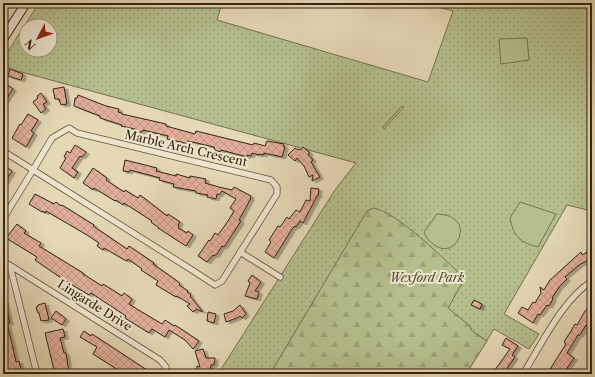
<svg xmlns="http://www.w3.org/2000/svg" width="595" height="377" font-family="'Libre Caslon Text',serif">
  <defs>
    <pattern id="green-dots" width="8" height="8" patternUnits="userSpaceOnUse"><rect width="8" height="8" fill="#b5bf8d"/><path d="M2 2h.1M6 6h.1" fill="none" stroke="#9ca479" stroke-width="1.8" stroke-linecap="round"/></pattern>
    <pattern id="forest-firs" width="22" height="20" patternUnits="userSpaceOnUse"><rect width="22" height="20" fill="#b5bf8d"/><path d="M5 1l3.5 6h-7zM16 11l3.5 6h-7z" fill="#9ca479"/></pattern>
    <pattern id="building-cross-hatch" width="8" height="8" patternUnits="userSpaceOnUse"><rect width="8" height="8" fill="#e1af99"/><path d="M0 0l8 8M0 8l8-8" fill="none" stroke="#c29683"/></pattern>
    <filter id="shadow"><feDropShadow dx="3.5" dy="2" stdDeviation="0" flood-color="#0004"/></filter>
  </defs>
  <rect width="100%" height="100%" fill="#e4d8b5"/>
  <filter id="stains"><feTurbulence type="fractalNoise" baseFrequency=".005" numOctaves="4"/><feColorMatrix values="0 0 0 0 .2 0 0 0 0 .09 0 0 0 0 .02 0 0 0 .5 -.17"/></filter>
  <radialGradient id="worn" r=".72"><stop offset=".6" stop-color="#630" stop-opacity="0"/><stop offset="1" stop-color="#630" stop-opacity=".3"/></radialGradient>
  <!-- green -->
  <path fill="url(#green-dots)" stroke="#74714e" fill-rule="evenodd" d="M39 3H222L217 20 428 82 453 11 423 3H592V211L567 205 504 314 539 334 529 349 494 329 466 374H218L335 190 356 163 3 67V59ZM26 26H50V50H26Z"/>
  <!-- forest -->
  <path fill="url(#forest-firs)" stroke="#74714e" d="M373 208C398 212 444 260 465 278L448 308 470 326 472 331 487 341 466 374H270L367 211Z"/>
  <!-- pitch -->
  <g fill="#b5bf8d" stroke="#74714e">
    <polygon points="527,38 529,60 501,64 499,39"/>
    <polygon points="402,106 404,107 384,129 383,127"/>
    <path d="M520 202 556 214 538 247C519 242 514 237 510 218Z"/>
    <path d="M437 214C477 215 458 260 436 246 429 241 427 239 424 232Z"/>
  </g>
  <!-- building -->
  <g fill="url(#building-cross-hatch)" stroke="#342310" filter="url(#shadow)">
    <polygon points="10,69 23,74 21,80 8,76"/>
    <polygon points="3,82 13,89 3,104"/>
    <polygon points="64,87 67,104 61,105 59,99 55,99 53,89"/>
    <polygon points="41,93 47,102 43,104 46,109 41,113 33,102 38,98 37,96"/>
    <polygon points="78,95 106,106 119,109 118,112 122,113 122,114 166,124 166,126 195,134 196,131 253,145 254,143 265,146 267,141 284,144 283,146 285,147 282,157 264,153 264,155 259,154 259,155 252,153 251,156 247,155 247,157 221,150 220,152 215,150 214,147 188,141 188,144 181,142 167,139 168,136 143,130 142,132 140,132 135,131 135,129 121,126 122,125 100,118 100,116 74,106 75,98 77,98"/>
    <polygon points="28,114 38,120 31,131 34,133 26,147 12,138 20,124 21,125"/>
    <polygon points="75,145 86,152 82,157 80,156 72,168 78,172 74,178 60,168 66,158 64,157 67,151 70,153"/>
    <polygon points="303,147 310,153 308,154 313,160 311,162 320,177 312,181 313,175 309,177 304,166 297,158 295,161 288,155 295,148 298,150 299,149 301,150"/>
    <polygon points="125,160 157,168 156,171 176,176 176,174 190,178 190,176 206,179 205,183 219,187 232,190 234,187 251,196 250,198 251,198 239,220 241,221 224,247 222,246 217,254 214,256 213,255 207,262 198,256 209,240 210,241 215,233 218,235 228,221 234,211 230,208 236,199 222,191 219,195 217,194 216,199 207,197 208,195 196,193 196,191 173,187 174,184 159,180 160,178 130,170 129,172 123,171"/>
    <polygon points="3,165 12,171 3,185"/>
    <polygon points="93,168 107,178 106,180 124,192 125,190 138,198 140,195 167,216 168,214 180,222 178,225 179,226 178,228 187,233 188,231 193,235 186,246 158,228 159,228 151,222 152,221 124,203 123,205 116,200 115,201 94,188 93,190 83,183"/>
    <polygon points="311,188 319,189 318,196 317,196 303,223 300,221 296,227 295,226 292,229 274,258 265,252 271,242 269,240 278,226 280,227 287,217 289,219 296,210 300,212 306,200 310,201"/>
    <polygon points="35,194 54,204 56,202 61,206 62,205 94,225 93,226 127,249 129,246 154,263 153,264 177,281 180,284 179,285 188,291 187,292 191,295 190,296 202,311 202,312 197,309 193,312 187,306 190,304 177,296 176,297 156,285 158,281 141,270 142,269 128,259 127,261 121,258 104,248 103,250 97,246 99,243 87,235 46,211 45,213 43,211 42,212 29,204"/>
    <polygon points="17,224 26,231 24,233 41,243 39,246 83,273 83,274 102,286 103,284 122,296 124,293 132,299 129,304 140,311 162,324 165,320 174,326 175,325 199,341 193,349 185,340 169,330 165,337 152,329 149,333 125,318 126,316 91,293 89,295 64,280 35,260 37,257 6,238"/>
    <polygon points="592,249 592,258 579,265 565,277 567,279 559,287 552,298 553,299 549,306 547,305 540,315 538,314 533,323 518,313 522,307 528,310 533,302 535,303 541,293 540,287 544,290 550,280 581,252 582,255"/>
    <polygon points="252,275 261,282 255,291 259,292 257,299 245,296 250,283 248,281"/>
    <polygon points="474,300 482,304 480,309 471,305"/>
    <polygon points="5,301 10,323 7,324 12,344 16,362 19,361 22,374 7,374 5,364 3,364 3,302"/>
    <polygon points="45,303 49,320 41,321 39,313 38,313 36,308 38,305"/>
    <polygon points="240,305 246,314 242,318 240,316 237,318 226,322 224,314 233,311"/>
    <polygon points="592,305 592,321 588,327 586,325 580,335 578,335 567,353 574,358 563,374 547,374 566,344 564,342 571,331 575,324 577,325 585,311"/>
    <polygon points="56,311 66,319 62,325 51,318"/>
    <polygon points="208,312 216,314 214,323 207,321"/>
    <polygon points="63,329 65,337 60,338 64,353 66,353 69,373 55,374 45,333"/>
    <polygon points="84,331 91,336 92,334 153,374 116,374 118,370 93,354 97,347 80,337"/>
    <polygon points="506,338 518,346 512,355 515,357 503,374 492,374 510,349 502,345"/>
    <polygon points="203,349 206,358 215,358 214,365 211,365 210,374 196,374 197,366 200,367 195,351"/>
  </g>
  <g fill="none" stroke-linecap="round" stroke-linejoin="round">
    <!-- street casing -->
    <g stroke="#605039" stroke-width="7">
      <g id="street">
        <polyline points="3,151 192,270 215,285 222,281 277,194 277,187 271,180 77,133 69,128 52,138 33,170 3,219"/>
        <polyline points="240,252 280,277"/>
        <polyline points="3,261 160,360 166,367 163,374"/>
        <polyline points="10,266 37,374"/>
        <path d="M523 374C541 345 563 299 592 281"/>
      </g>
    </g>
    <!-- secondary casing -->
    <g stroke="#342310" stroke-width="10">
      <polyline id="secondary" points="3,39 26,3"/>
    </g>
    <!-- street -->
    <use href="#street" stroke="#ede6cf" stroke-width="5.5"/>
    <!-- secondary -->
    <use href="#secondary" stroke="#ede6cf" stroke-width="8"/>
  </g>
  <g text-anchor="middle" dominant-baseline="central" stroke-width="4" stroke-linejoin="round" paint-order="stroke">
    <!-- street labels -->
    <g font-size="12" fill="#342310" stroke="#ede6cf">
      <text transform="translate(186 148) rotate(13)">Marble Arch Crescent</text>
      <text transform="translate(95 305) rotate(32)">Lingarde Drive</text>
    </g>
    <!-- park labels -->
    <g font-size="12" font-style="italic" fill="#544a2f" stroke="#ede6cf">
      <text x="427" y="277">Wexford Park</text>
    </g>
  </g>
  <!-- margin -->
  <rect width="595" height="377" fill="none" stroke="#e4d8b5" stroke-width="16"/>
  <rect x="4" y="4" width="587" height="369" fill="none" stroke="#342310" stroke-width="2"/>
  <rect x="8" y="8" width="579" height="361" fill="none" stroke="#342310"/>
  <!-- north arrow -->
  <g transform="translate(38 38) rotate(229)"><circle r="19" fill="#ede6cf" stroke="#a39883"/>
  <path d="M0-3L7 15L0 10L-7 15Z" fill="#8f2418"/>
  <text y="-6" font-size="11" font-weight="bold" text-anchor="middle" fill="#342310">N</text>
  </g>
  <rect width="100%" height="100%" filter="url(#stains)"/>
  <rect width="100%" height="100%" fill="url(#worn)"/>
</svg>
